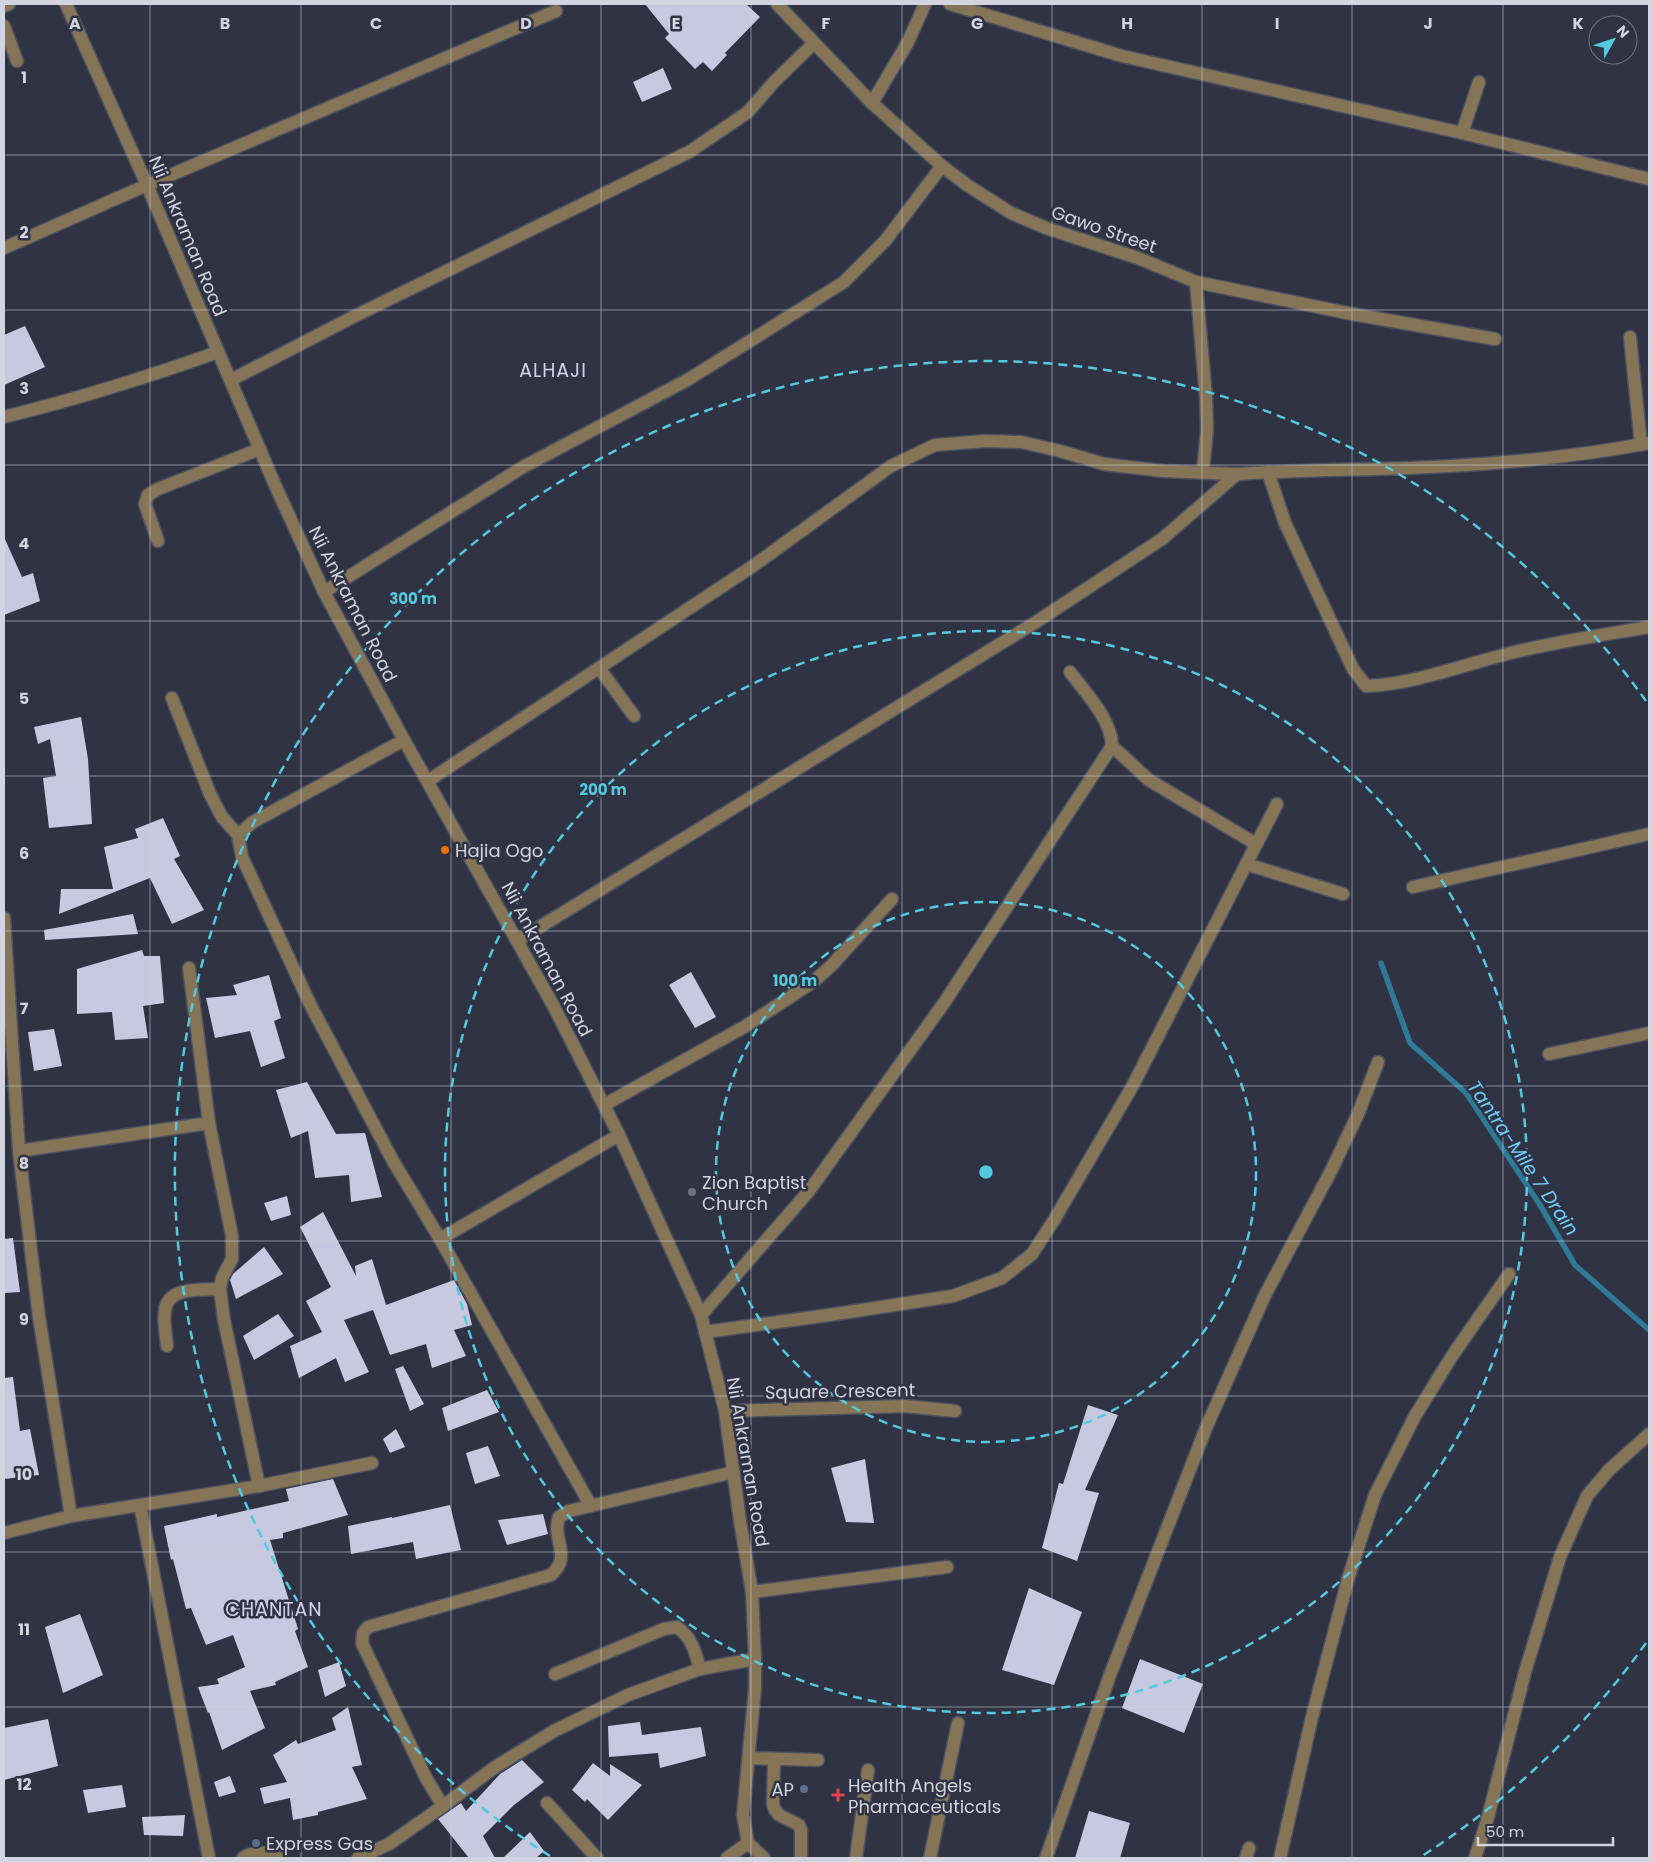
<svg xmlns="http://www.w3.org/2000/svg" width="1653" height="1862" font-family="Poppins,sans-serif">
  <rect width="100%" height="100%" fill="#303344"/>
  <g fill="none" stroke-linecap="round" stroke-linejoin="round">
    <!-- stream -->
    <polyline stroke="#2f7997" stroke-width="5.5" points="1381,963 1410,1043 1466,1093 1540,1205 1575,1265 1649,1330"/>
  </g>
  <!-- building -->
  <g fill="#c6c9e0">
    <polygon points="645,4 746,4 760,17 725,53 727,55 712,71 703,62 695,69 665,38 669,34"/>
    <polygon points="663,68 672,89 642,102 633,82"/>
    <polygon points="25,326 45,367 4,385 4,335"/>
    <polygon points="4,537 22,577 33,573 40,601 4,615"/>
    <polygon points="81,717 88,759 92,824 49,828 43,778 56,776 50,739 38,744 34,727"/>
    <polygon points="163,818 180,856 174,859 204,910 172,924 150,878 59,914 61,889 113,889 104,847 138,838 135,829"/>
    <polygon points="133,914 138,934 45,940 44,930"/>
    <polygon points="142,950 144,956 160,956 164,1003 143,1006 148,1038 115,1040 112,1012 77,1014 77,969"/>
    <polygon points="691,972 716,1017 695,1028 669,985"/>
    <polygon points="269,975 281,1018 274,1021 285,1058 261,1067 250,1031 215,1038 206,998 237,995 233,985"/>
    <polygon points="54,1029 62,1066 34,1071 28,1032"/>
    <polygon points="307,1082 336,1134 365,1133 382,1197 351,1202 349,1175 315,1178 308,1131 291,1138 276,1090"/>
    <polygon points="287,1196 291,1215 271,1221 264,1203"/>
    <polygon points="323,1212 356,1276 355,1266 372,1259 386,1305 454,1280 467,1304 472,1325 454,1330 466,1356 432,1368 426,1344 390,1355 373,1310 344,1320 369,1372 345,1382 336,1358 299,1378 290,1346 322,1332 306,1301 331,1287 300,1227"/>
    <polygon points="13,1238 20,1292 4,1293 4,1239"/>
    <polygon points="264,1247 283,1274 236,1299 230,1280 233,1274"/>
    <polygon points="278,1314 294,1336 254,1360 243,1336"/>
    <polygon points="403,1366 424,1404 410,1411 395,1369"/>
    <polygon points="13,1377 20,1431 30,1429 39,1475 4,1479 4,1378"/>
    <polygon points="487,1390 499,1412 448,1431 442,1408"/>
    <polygon points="1088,1405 1118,1415 1085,1490 1099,1493 1077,1561 1042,1548 1059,1483 1063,1484"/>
    <polygon points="396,1429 405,1447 390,1453 383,1439"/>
    <polygon points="488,1446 500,1476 475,1484 466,1453"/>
    <polygon points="865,1459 874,1523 846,1522 831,1468"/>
    <polygon points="333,1479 348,1515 283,1533 283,1538 270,1540 298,1629 295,1631 308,1667 275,1682 276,1685 250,1691 265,1728 222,1750 209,1712 208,1713 198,1687 219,1684 217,1679 245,1667 233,1635 206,1645 191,1608 186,1609 173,1559 171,1560 164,1526 217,1514 217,1517 289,1501 286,1489"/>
    <polygon points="450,1505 461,1550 416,1559 413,1542 351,1554 348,1526 392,1517 392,1518"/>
    <polygon points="543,1514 548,1534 507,1545 498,1520"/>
    <polygon points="1029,1588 1082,1612 1054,1685 1002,1670"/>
    <polygon points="80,1614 103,1675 63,1693 45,1627"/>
    <polygon points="1140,1659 1203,1684 1184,1733 1122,1708"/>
    <polygon points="339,1662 346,1686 325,1697 318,1670"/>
    <polygon points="348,1707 362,1765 352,1767 367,1799 318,1812 318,1815 293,1820 290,1798 264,1804 260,1788 287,1782 273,1755 296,1740 298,1744 336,1730 332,1718"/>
    <polygon points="48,1719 58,1766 4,1780 4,1728"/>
    <polygon points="640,1722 642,1735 701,1727 706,1756 660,1768 658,1753 609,1757 608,1726"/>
    <polygon points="522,1760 544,1782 514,1805 483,1836 495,1858 469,1858 438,1819 461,1803 466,1811 500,1774"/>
    <polygon points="593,1763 610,1776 610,1764 642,1785 608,1820 587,1799 585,1802 572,1790"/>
    <polygon points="230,1776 236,1792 219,1797 214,1782"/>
    <polygon points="122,1785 126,1807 88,1813 83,1790"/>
    <polygon points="1089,1811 1130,1823 1120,1858 1075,1858"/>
    <polygon points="185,1815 183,1836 144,1835 142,1817"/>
    <polygon points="530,1832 544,1851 536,1858 503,1858"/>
  </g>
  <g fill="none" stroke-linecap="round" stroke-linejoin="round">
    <!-- minor casing -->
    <g stroke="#4d5060" stroke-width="15">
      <g id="minor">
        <polyline points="66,4 147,185 275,485 324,592 404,740 553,1005 619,1135 701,1315 725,1411 740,1521 752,1592 755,1659 755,1688 743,1815 748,1843"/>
        <polyline points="777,4 872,103 942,166 967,185 1011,213 1046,228 1138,258 1196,282 1352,314 1495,339"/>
        <polyline points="950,4 1122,56 1462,133 1649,179"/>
        <polyline points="4,6 9,4"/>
        <polyline points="4,26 17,61"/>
        <polyline points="872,103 908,42 925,4"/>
        <polyline points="1462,133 1479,82"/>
        <polyline points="4,248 147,185 556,11"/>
        <polyline points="1196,282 1206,398 1207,429 1203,472"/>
        <polyline points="1630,337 1641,445"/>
        <polyline points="231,380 355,316 689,152 748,112 774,82 814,43"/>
        <path d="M4 417C77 399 148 377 218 352"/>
        <path d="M1268 472 1285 523 1353 669 1366 686C1414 684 1460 666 1507 654 1553 642 1602 635 1649 627"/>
        <path d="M1237 474C1294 470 1351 470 1408 468 1488 465 1570 458 1649 443"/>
        <polyline points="158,541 145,504 148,495 158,489 260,449"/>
        <polyline points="324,592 523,467 689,379 844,282 885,241 942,166"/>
        <polyline points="599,668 634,716"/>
        <polyline points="172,698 210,794 222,817 238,835"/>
        <polyline points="404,740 253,822 238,835 242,857 310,1004 393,1161 440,1239 591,1506"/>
        <polyline points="1112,746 1149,780 1256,844"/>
        <polyline points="428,781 753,566 891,466 935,445 985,441 1021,442 1060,451 1104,464 1163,471 1237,474 1162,539 1036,622 517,941"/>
        <polyline points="1246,864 1343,894"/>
        <polyline points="1413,887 1649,834"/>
        <polyline points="4,918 19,1151 39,1317 71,1516"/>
        <polyline points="189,968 209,1123 232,1236 232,1259 222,1278 220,1289 224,1320 259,1486"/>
        <polyline points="1549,1054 1649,1033"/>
        <polyline points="604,1105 744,1027 813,982 832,965 892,899"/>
        <polyline points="19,1151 209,1123"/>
        <polyline points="440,1239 619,1135"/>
        <path d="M701 1315 809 1191 944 1003 1112 746C1112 720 1085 692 1070 672"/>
        <polyline points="705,1332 829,1315 953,1296 1002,1278 1032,1254 1054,1220 1132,1087 1277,804"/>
        <path d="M167 1346C166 1335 163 1321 165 1310 168 1286 203 1290 220 1289"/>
        <polyline points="725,1411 905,1406 955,1411"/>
        <polyline points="140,1505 209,1858"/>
        <polyline points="4,1533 71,1516 259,1486 372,1463"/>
        <polyline points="752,1592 947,1567"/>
        <path d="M555 1674 664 1629 677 1627C692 1638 695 1651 700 1669"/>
        <polyline points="749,1758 818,1760"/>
        <polyline points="774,1760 773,1805 775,1810 779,1815 799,1825 801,1830 801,1858"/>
        <polyline points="547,1803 597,1858"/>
        <path d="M443 1806 426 1778 362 1643 363 1633 368 1627 551 1575C573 1556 551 1539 559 1517L569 1511 734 1472"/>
        <polyline points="748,1843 764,1858"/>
        <path d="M243 1858C253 1851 272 1851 281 1858"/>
        <polyline points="358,1858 389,1844 443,1806 495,1767 554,1731 628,1695 700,1669 755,1659"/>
        <polyline points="727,1858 748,1843"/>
        <polyline points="856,1858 868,1770"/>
        <polyline points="930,1858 958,1723"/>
        <polyline points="1046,1858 1110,1675 1206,1428 1265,1295 1331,1171 1358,1114 1378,1062"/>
        <polyline points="1246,1858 1249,1848"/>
        <polyline points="1280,1858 1312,1717 1348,1579 1375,1495 1415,1416 1452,1356 1509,1274"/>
        <polyline points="1475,1858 1487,1821 1525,1672 1560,1557 1587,1496 1609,1470 1649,1434"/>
      </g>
    </g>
    <!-- minor -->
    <use href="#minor" stroke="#857556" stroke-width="12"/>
  </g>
  <!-- grid -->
  <path fill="none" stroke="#d2d4df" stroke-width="1" stroke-opacity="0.55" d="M150 4V1858M301 4V1858M451 4V1858M601 4V1858M751 4V1858M902 4V1858M1052 4V1858M1202 4V1858M1352 4V1858M1503 4V1858M4 155H1649M4 310H1649M4 465H1649M4 621H1649M4 776H1649M4 931H1649M4 1086H1649M4 1241H1649M4 1396H1649M4 1552H1649M4 1707H1649"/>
  <!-- distance rings -->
  <g fill="none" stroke="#54cade" stroke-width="2.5" stroke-dasharray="9 6">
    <circle cx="986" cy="1172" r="270"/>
    <circle cx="986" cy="1172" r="541"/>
    <path d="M1646 1643A811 811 0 0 1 1422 1856M550 1856A811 811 0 1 1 1646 701"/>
  </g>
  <!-- markers -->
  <circle fill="#e8710a" stroke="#303344" stroke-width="2" cx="445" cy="850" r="5"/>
  <circle fill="#6b7280" stroke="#303344" stroke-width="2" cx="692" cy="1192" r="5"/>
  <g fill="#5c6f8a" stroke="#303344" stroke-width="2">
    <circle cx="804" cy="1789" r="5"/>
    <circle cx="256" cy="1843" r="5"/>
  </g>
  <path fill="#e0444e" stroke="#303344" stroke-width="2" d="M835.5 1787.5h5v5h5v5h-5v5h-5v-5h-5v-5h5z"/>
  <g text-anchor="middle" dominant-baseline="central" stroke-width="5" stroke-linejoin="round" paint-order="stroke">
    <!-- street labels -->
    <g font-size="18" fill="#d2d4df" stroke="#303344">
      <text transform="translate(1104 229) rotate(19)">Gawo Street</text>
      <text transform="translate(188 236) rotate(67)">Nii Ankraman Road</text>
      <text transform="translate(353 604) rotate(63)">Nii Ankraman Road</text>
      <text transform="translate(547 959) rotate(62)">Nii Ankraman Road</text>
      <text transform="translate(840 1391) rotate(-1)">Square Crescent</text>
      <text transform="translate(748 1462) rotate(80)">Nii Ankraman Road</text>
    </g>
    <!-- poi labels -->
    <g font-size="18" fill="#d2d4df" stroke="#303344" text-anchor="start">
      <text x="455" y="850">Hajia Ogo</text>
      <text x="702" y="1182">Zion Baptist<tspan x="702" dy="21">Church</tspan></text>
      <text x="848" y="1785">Health Angels<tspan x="848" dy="21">Pharmaceuticals</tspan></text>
      <text x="794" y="1789" text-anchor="end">AP</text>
      <text x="266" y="1843">Express Gas</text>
    </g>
    <!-- neighbourhood labels -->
    <g font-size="19" letter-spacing="1" fill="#cfd3e9" stroke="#303344">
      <text x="553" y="370">ALHAJI</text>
      <text x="274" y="1609">CHANTAN</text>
    </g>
    <!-- water labels -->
    <g font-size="19" font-style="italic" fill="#6dcff9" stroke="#303344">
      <text transform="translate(1523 1158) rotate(56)">Tantra-Mile 7 Drain</text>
    </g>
  </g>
  <g font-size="16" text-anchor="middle" font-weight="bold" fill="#d2d4df" stroke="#303344" stroke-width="5" stroke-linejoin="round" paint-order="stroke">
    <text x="75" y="29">A</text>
    <text x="225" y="29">B</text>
    <text x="376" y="29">C</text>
    <text x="526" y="29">D</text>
    <text x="676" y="29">E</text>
    <text x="826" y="29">F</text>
    <text x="977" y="29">G</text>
    <text x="1127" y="29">H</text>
    <text x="1277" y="29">I</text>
    <text x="1428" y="29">J</text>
    <text x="1578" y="29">K</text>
    <text x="24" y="83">1</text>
    <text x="24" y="238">2</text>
    <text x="24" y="394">3</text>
    <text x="24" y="549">4</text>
    <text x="24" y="704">5</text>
    <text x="24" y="859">6</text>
    <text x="24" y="1014">7</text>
    <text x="24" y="1169">8</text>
    <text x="24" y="1325">9</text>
    <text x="24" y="1480">10</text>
    <text x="24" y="1635">11</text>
    <text x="24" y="1790">12</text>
  </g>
  <circle cx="986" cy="1172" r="8" fill="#54cade" stroke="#303344" stroke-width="2.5"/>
  <g font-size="15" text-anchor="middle" font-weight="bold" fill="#54cade" stroke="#303344" stroke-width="5" stroke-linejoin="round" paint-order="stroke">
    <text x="413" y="604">300 m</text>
    <text x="603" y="795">200 m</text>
    <text x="795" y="986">100 m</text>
  </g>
  <!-- border -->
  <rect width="1653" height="1862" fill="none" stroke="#d2d4df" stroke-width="10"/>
  <!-- north arrow -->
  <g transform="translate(1613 40) rotate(50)"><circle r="24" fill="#303344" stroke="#717382"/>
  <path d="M0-4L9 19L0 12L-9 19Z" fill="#54cade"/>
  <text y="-8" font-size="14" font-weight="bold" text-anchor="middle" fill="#d2d4df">N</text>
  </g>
  <!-- scale -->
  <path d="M1478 1837v8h135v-8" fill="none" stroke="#d2d4df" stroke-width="2.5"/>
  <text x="1486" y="1837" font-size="15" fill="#d2d4df" stroke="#303344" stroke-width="4" paint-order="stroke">50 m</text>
</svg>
